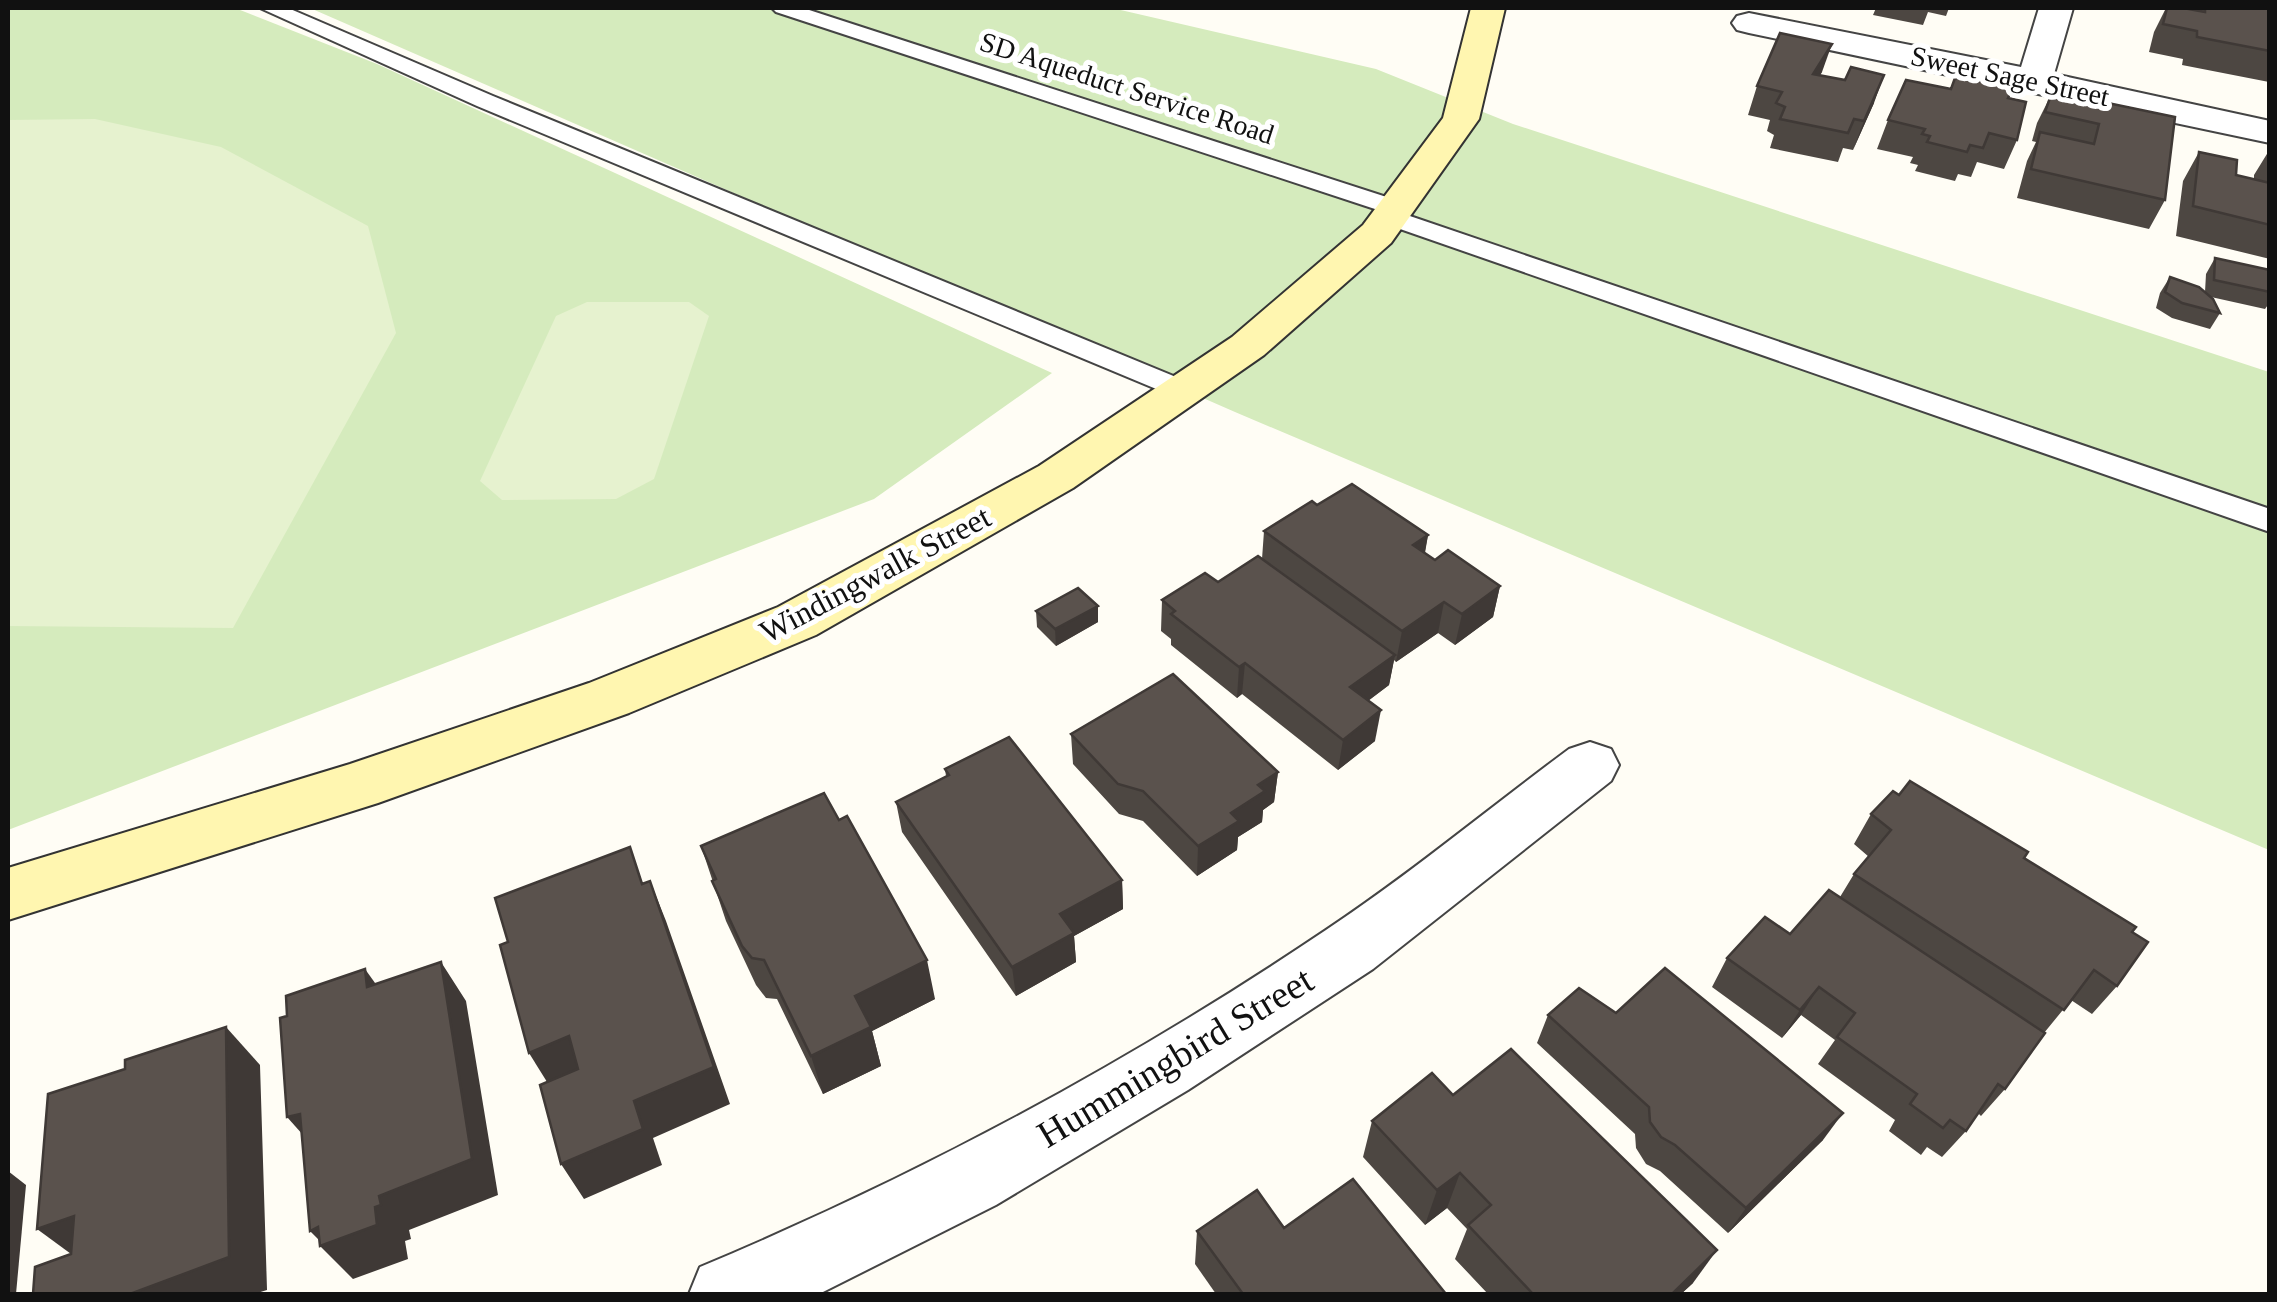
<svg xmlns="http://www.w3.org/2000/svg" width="2277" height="1302" font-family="'Times New Roman',serif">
  <rect width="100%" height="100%" fill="#fffdf5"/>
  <!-- green -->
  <g fill="#d5ebbd">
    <polygon points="8,8 235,8 377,64 1052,373 874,499 8,830"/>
    <polygon points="310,8 1112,8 1376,69 1513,124 2269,372 2269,850 1235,412"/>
  </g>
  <!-- pitch -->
  <g fill="#e6f2cf">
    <polygon points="95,119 221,147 368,226 396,333 233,628 8,626 8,120"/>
    <polygon points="587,302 689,302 709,316 654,479 616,499 502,500 480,481 556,316"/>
  </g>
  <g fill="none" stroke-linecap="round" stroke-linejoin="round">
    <!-- lane casing -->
    <g stroke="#444" stroke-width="4">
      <g id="lane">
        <polygon points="260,8 288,8 493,96 1193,384 1198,390 1193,396 1173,396 477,106"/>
        <polygon points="772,8 803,8 1405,203 1409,208 1404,214 2270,509 2270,532 1380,222 1376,217 1381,211 776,12"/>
      </g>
    </g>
    <!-- street casing -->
    <g stroke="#444" stroke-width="4">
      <g id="street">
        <polygon points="2039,8 2073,8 2054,74 2270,121 2270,143 1749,33 1737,30 1732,23 1737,16 1749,13 2021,67"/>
        <path d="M1590 742 1611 749 1619 765 1611 781 1373 969 1188 1090 996 1205 819 1294H689L700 1267C918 1176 1130 1062 1326 930 1410 874 1488 809 1569 749Z"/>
      </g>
    </g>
    <!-- secondary casing -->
    <g stroke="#333" stroke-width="4">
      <polygon id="secondary" points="1471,8 1505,8 1479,119 1391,243 1264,355 1073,488 816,635 629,713 378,803 8,920 8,868 350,764 589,683 778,607 1039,466 1232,337 1363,225 1443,118"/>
    </g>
    <!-- lane -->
    <use href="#lane" fill="#fff" fill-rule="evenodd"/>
    <!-- street -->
    <use href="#street" fill="#fff" fill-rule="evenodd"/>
    <!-- secondary -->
    <use href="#secondary" fill="#fff6b0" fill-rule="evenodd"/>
  </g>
  <!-- wall -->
  <g fill="#4d4742">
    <polygon points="1876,8 1949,8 1946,16 1928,12 1923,25 1873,15"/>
    <polygon points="2166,8 2270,8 2269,82 2182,65 2183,59 2149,52 2154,32"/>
    <polygon points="1822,72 1820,75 1874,103 1853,150 1843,148 1838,162 1770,148 1774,135 1767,131 1770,120 1748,115 1757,86"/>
    <polygon points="1950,89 2008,98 2017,140 2004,169 1977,162 1971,177 1958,174 1955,181 1915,171 1918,165 1910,163 1913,157 1877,149 1888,120"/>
    <polygon points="2051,95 2100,107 2103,102 2165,200 2149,229 2017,198 2027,161 2036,142 2032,141 2037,123"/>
    <polygon points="2270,149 2270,259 2176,236 2183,181 2199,152 2236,175 2254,179 2254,175"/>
    <polygon points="2215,258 2270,270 2270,302 2265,309 2211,297 2220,313 2210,329 2172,318 2156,308 2160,293 2170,277 2205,292 2206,274"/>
    <polygon points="1317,505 1428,535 1425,553 1435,560 1500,586 1493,617 1455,645 1438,633 1396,662 1394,660 1389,685 1368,701 1375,741 1338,770 1242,694 1237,698 1171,645 1171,639 1161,631 1162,600 1218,582 1262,559 1264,531"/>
    <polygon points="1098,606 1098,622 1056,646 1037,627 1036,611"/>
    <polygon points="1071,734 1278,772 1274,802 1263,810 1262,822 1238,837 1237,850 1197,876 1143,821 1119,814 1073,764"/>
    <polygon points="945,769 1122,880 1123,909 1074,936 1076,962 1016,996 902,832 896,802 946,776"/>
    <polygon points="1899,795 2024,858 2132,932 2117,986 2092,1014 2071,1000 2044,1033 2005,1089 1981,1116 1978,1113 1966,1131 1942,1157 1927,1147 1921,1155 1889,1131 1895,1120 1818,1064 1835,1040 1801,1015 1782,1038 1712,987 1727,958 1790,934 1840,897 1854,874 1869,857 1854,844 1871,814"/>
    <polygon points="701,846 935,999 872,1031 881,1066 823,1094 777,999 766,998 756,985 726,921"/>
    <polygon points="1616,1013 1823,1140 1728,1233 1660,1171 1646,1164 1636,1148 1635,1134 1537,1043 1548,1015"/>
    <polygon points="1453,1095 1693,1283 1681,1294 1488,1294 1455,1259 1467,1229 1447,1208 1425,1225 1363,1157 1372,1121"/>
    <polygon points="1284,1228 1446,1294 1216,1294 1195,1264 1197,1231"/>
  </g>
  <!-- shaded-wall -->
  <g fill="#3f3936">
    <polygon points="1832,44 1822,72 1803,102 1813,74"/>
    <polygon points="1884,75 1874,103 1853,150 1864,121"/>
    <polygon points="1428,535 1422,566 1413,545"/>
    <polygon points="1500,586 1493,617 1455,645 1462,614"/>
    <polygon points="1444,602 1438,633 1396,662 1402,631"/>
    <polygon points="1098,606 1098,622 1056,646 1055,629"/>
    <polygon points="1395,655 1389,685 1345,718 1350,687"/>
    <polygon points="1245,663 1242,694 1237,698 1239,667"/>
    <polygon points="1381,710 1375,741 1338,770 1343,740"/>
    <polygon points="1278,772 1274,802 1263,810 1262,822 1238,837 1237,850 1197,876 1198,846 1258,785"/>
    <polygon points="1122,880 1123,909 1074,936 1076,962 1016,996 1012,967 1060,914"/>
    <polygon points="650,881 666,921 730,1104 653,1138 662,1165 584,1199 561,1164 634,1101"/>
    <polygon points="927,960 935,999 872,1031 881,1066 823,1094 811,1056 855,996"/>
    <polygon points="441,962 466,1001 498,1195 409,1230 411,1239 405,1241 408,1259 353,1279 320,1246 324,1245 310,1231 379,1196"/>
    <polygon points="365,969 393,1008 367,987"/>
    <polygon points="1819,987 1801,1015 1782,1038 1800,1010"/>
    <polygon points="226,1027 260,1065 267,1290 254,1294 130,1294"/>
    <polygon points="569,1036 590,1074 552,1090 529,1053"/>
    <polygon points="1843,1113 1823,1140 1728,1233 1746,1208"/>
    <polygon points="300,1114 320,1154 287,1117"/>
    <polygon points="8,1171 26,1185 16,1294 8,1294"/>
    <polygon points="1460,1173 1447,1208 1425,1225 1437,1190"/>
    <polygon points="74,1216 82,1262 37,1229"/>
    <polygon points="1717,1250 1693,1283 1681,1294 1672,1294"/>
  </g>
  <!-- building -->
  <g fill="#5a524d" stroke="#3f3936" stroke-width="2.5">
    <polygon points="2167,8 2183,8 2205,12 2205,8 2270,8 2270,51 2197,37 2197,31 2163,24"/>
    <polygon points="1780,33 1832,44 1813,74 1845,80 1851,67 1884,75 1864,121 1854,119 1848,133 1780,119 1785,107 1776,103 1782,92 1757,86"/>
    <polygon points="1955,78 2013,86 2008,98 2026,102 2017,140 1989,133 1983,148 1970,145 1967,152 1927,142 1930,136 1922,134 1925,129 1888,120 1906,80 1951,89"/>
    <polygon points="2051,95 2102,108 2103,102 2175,117 2165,200 2031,169 2040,132 2094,144 2099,124 2045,112"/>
    <polygon points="2199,152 2237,160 2236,175 2270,183 2270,225 2193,206"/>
    <polygon points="2215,258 2270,270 2270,292 2214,280"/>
    <polygon points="2170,277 2199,287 2213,299 2220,313 2182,303 2165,292"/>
    <polygon points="1352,484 1428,535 1413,545 1435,560 1448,550 1500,586 1462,614 1444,602 1402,631 1264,531 1312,501 1317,505"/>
    <polygon points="1258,556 1395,655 1350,687 1381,710 1343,740 1245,663 1239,667 1171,614 1175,611 1162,600 1205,573 1218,582"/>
    <polygon points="1078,588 1098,606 1055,629 1036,611"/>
    <polygon points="1173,674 1278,772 1258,785 1265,791 1231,813 1239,821 1198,846 1143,791 1118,784 1071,734"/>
    <polygon points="1009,737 1122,880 1060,914 1074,933 1012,967 896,802 949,775 945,769"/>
    <polygon points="1910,781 2028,852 2024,858 2136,927 2132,932 2148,942 2117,986 2094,970 2064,1010 1854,874 1891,830 1871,814 1893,791 1899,795"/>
    <polygon points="824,793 839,820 847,816 927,960 855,996 871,1027 811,1056 764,960 752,958 742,946 712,881 716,879 701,846"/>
    <polygon points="630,847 642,884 650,881 714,1067 634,1101 643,1129 561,1164 540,1085 578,1069 569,1036 529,1053 500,945 508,942 495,898"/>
    <polygon points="1829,890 2045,1033 2005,1089 1998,1084 1966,1131 1950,1120 1943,1128 1910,1104 1917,1094 1837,1037 1855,1013 1819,987 1800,1010 1727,958 1765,917 1790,934"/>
    <polygon points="441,962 472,1159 379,1196 381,1205 375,1207 377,1225 320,1246 318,1227 310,1231 300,1114 287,1117 280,1018 287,1016 286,996 365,969 367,987"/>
    <polygon points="1665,968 1843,1113 1746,1208 1675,1145 1661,1137 1650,1122 1649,1107 1548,1015 1579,988 1616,1013"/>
    <polygon points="226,1027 229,1257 130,1294 33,1294 35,1267 71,1254 74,1216 37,1229 48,1094 125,1069 125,1060"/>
    <polygon points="1511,1049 1717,1250 1672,1294 1533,1294 1468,1225 1491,1205 1460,1173 1437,1190 1372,1121 1432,1073 1453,1095"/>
    <polygon points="1353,1179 1446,1294 1243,1294 1197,1231 1257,1190 1284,1228"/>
  </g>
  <g text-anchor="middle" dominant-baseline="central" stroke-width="10" stroke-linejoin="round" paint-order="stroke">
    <!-- far-street labels -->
    <g font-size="28" fill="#111" stroke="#fff">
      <text transform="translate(2010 76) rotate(12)">Sweet Sage Street</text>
      <text transform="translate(1127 88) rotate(18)">SD Aqueduct Service Road</text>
    </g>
    <!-- street labels -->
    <g font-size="32" fill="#111" stroke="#fff">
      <text transform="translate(875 574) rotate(-28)">Windingwalk Street</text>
    </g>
    <!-- near-street labels -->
    <g font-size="38" fill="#111" stroke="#fff">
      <text transform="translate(1175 1057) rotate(-31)">Hummingbird Street</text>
    </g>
  </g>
  <!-- border -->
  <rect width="2277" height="1302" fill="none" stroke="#111111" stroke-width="20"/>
</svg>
